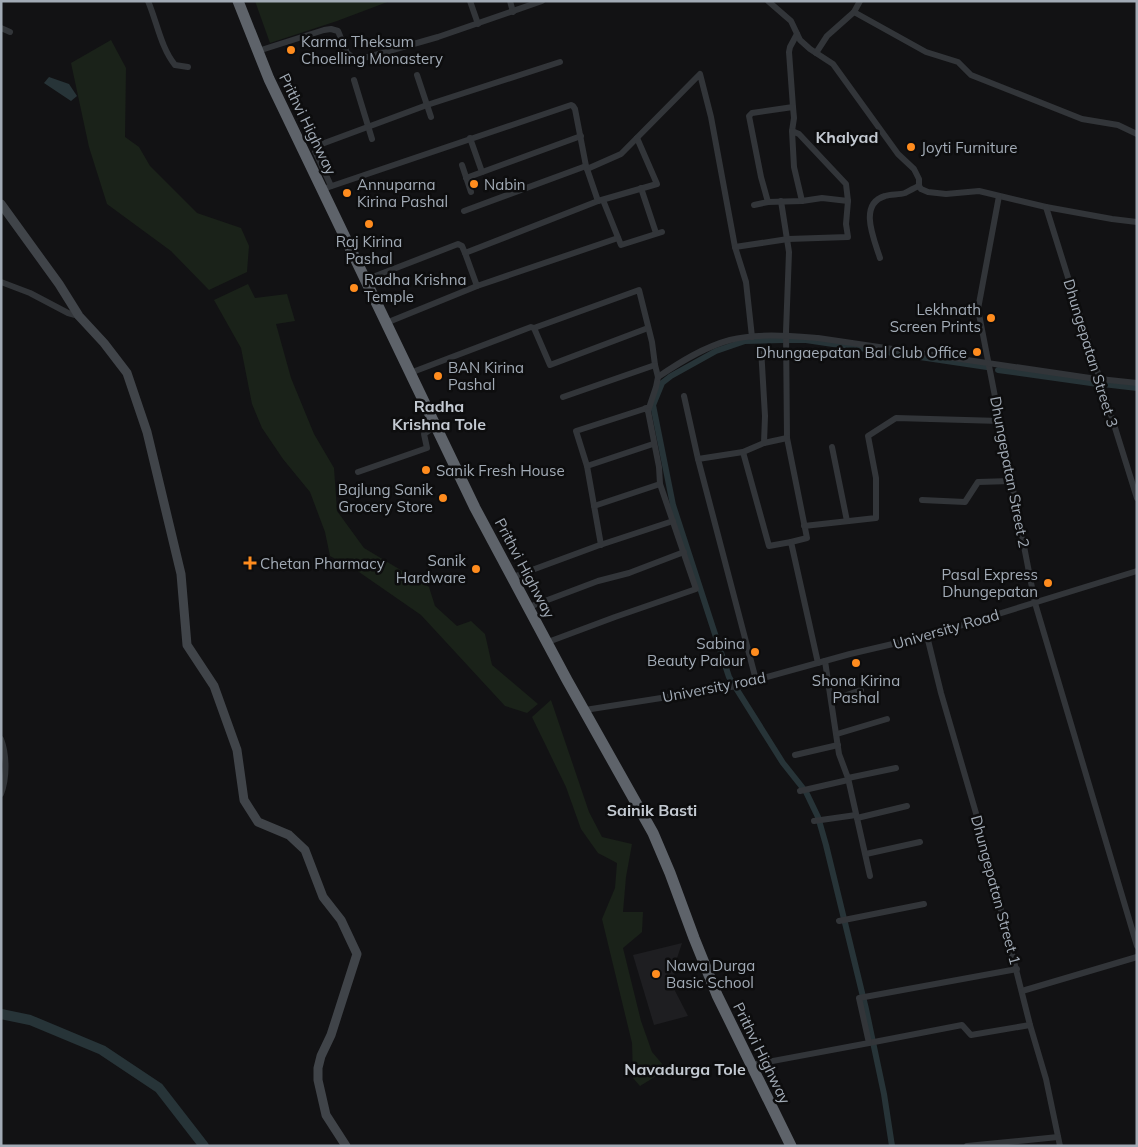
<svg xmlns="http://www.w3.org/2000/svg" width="1138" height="1147" font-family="Mulish,sans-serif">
  <rect width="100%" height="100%" fill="#121214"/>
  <!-- built -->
  <polygon fill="#1e1e21" points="682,943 676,961 673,987 688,1016 654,1025 633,955"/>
  <!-- green -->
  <g fill="#1a2219">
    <polygon points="255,1 390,1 337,21 270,43"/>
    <polygon points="111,40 126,68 125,137 139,147 150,166 197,213 241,228 249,246 247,272 209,290 171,251 107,204 89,147 71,63"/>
    <polygon points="248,284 255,298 287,294 295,321 276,324 291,378 314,434 334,468 337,511 364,548 429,587 435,606 457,626 471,621 485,634 492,665 538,704 527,713 505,706 421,615 359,572 330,556 325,532 310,492 283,459 262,428 252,404 241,348 214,300"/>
    <polygon points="551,700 589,812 602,837 632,844 626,877 623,912 643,912 642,932 623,948 641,1021 652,1052 663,1065 661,1073 640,1086 633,1078 632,1043 602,919 615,888 617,863 598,853 581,829 566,787 532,717"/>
  </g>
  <!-- water -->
  <polygon fill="#273438" points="49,77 69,84 77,96 71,101 44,83"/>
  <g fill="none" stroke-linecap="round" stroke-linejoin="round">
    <!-- canal -->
    <g stroke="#273438" stroke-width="6">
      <polyline points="783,340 745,341 716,351 671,376 662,383 653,405 673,505 729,677 783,763 806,792 818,817 826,845 866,1009 884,1094 892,1146"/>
      <polyline points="788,340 806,340 987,367"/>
      <polyline points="998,370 1098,384"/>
      <polyline points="1103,384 1137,388"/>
    </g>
    <!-- river -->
    <polyline stroke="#273438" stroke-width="10" points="1,1014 30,1020 102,1050 159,1088 204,1146"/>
    <!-- street -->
    <g stroke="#323539" stroke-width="6">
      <path d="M148 1C157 22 161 48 175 65L188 67"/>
      <polyline points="470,1 478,24"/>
      <polyline points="510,1 513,12"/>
      <polyline points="768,1 791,21 800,40 810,49 833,64 898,154 914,169 919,179 919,186 921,189 928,192 946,194 979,191 1046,207 1112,219 1137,222"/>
      <polyline points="854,12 860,1"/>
      <polyline points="1,28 10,32"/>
      <polyline points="258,51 324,30 331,29 338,31 347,53 355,59 368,57 438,37 542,1"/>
      <polyline points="816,53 827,36 854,12 926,52 958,62 971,75 1082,119 1118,125 1137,134"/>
      <polyline points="417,75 431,117"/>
      <polyline points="354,80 372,139"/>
      <polyline points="793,107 789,52 790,47 797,34"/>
      <polyline points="470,138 482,172"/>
      <polyline points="462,165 471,192"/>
      <polyline points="587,169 621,154 700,74 711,117 735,247 746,282 752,337"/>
      <polyline points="466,178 581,136"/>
      <polyline points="331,186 315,151 316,147 319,145 427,105 560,62"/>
      <polyline points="641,188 656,233"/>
      <polyline points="323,189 571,105 573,106 575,109 586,166 598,201 465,253 477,286 618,238"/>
      <polyline points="999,196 978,309 1035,603 1137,946"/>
      <polyline points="603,200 621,245 662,232"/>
      <polyline points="598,201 657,184 637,138"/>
      <polyline points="781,201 789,252 786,332 787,438 807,538 791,542"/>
      <polyline points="768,202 761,177 749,116 752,113 793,107 794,118 792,131"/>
      <polyline points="754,205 768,202 802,201 822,198 848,201"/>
      <polyline points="1046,207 1137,498"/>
      <polyline points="464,211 586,166"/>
      <polyline points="735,247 788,239 848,237 846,224 848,201 846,184 799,134 792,131 794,167 802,201"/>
      <path d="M880 258C874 239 858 204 885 196 891 194 899 195 905 193 909 191 914 188 919 186"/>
      <polyline points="365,280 458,244 462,246 465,253"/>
      <polyline points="1,282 30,293 68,313 79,316"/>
      <polyline points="386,323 477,286"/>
      <polyline points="534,328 550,365 648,328"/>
      <polyline points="761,348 765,416 764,443"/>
      <polyline points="410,373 531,327 534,328 639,290 652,342 655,365 658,377 656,387 648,411 646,408 644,409 576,431 587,466 601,545"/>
      <path d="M658 377C680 362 704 347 730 340 756 333 791 336 818 338L1090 378 1137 383"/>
      <polyline points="684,396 698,459 756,680"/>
      <polyline points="563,397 655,365"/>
      <polyline points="832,447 847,521"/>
      <polyline points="743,452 769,546 791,542 818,663"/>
      <polyline points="698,459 743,452 764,443 787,438"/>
      <polyline points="587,466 653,444"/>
      <polyline points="358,472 427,448 424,434 435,426"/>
      <polyline points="922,500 965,502 978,482 1011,481"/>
      <polyline points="594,506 660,484"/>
      <polyline points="804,526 876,518 876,478 868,436 896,418 1000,421"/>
      <polyline points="513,577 597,546 673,521"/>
      <polyline points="529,607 598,581 629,573 684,552"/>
      <polyline points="927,636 941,693 980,827 1030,1025 1046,1079 1060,1146"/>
      <polyline points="548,642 615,617 696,589 660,484 659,467 648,411"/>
      <polyline points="825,661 839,754 848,778 870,876"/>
      <polyline points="832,700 861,690"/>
      <polyline points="585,710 731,687 850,654 927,636 1137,571"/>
      <polyline points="837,734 887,719"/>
      <path d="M1 739C7 755 7 778 1 794"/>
      <polyline points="795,755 838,745"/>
      <polyline points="848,778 896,768"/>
      <polyline points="800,791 848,780"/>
      <polyline points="857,818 907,806"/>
      <polyline points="814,821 856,815"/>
      <polyline points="866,854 920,842"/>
      <polyline points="839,921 924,904"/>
      <polyline points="1022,991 1137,957"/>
      <polyline points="869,1043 962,1025 971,1035 1030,1025"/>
      <polyline points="751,1065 869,1043 859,998 1017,969"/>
      <polyline points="967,1146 1058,1137"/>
    </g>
    <!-- secondary -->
    <polyline stroke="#404449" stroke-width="9" points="1,204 59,284 79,316 104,343 127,373 147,432 181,574 187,645 214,686 237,750 244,800 258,822 289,835 305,850 323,897 341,920 357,954 331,1035 321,1056 318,1068 318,1080 326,1115 346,1146"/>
    <!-- highway -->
    <polyline stroke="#5e636a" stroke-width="11" points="238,1 269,79 475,508 567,680 653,833 670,873 694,938 717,995 791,1146"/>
  </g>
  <!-- markers -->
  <g fill="#ff8c1e" stroke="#0d0d0e" stroke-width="2">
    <circle cx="291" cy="50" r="5"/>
    <circle cx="911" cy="147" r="5"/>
    <circle cx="474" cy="184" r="5"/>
    <circle cx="347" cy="193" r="5"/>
    <circle cx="369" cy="224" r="5"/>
    <circle cx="354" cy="288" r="5"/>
    <circle cx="991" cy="318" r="5"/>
    <circle cx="977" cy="352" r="5"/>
    <circle cx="438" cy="376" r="5"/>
    <circle cx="426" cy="470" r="5"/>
    <circle cx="443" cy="498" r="5"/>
    <path d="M247.5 555.5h5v5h5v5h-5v5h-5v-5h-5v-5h5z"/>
    <circle cx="476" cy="569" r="5"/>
    <circle cx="1048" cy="583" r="5"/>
    <circle cx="755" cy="652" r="5"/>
    <circle cx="856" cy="663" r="5"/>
    <circle cx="656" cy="974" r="5"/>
  </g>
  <g text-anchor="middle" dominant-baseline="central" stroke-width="5" stroke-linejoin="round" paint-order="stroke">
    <!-- poi labels -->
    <g font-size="15" fill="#a2abb6" stroke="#0d0d0e" text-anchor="start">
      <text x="301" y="41">Karma Theksum<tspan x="301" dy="17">Choelling Monastery</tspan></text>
      <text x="921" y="147">Joyti Furniture</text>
      <text x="357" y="184">Annuparna<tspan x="357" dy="17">Kirina Pashal</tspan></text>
      <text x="484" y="184">Nabin</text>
      <text x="369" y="241" text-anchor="middle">Raj Kirina<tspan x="369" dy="17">Pashal</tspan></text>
      <text x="364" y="279">Radha Krishna<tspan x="364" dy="17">Temple</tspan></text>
      <text x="981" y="309" text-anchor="end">Lekhnath<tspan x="981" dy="17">Screen Prints</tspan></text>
      <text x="967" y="352" text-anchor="end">Dhungaepatan Bal Club Office</text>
      <text x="448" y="367">BAN Kirina<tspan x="448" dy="17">Pashal</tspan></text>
      <text x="436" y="470">Sanik Fresh House</text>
      <text x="433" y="489" text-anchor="end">Bajlung Sanik<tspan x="433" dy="17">Grocery Store</tspan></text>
      <text x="466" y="560" text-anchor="end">Sanik<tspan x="466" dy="17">Hardware</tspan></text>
      <text x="260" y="563">Chetan Pharmacy</text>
      <text x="1038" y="574" text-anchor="end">Pasal Express<tspan x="1038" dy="17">Dhungepatan</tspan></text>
      <text x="745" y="643" text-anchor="end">Sabina<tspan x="745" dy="17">Beauty Palour</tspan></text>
      <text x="856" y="680" text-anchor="middle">Shona Kirina<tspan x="856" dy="17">Pashal</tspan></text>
      <text x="666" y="965">Nawa Durga<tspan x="666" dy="17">Basic School</tspan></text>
    </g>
    <!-- street labels -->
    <g font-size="15" fill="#a2abb6" stroke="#0d0d0e">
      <text transform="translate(308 124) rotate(64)">Prithvi Highway</text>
      <text transform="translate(1091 353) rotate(73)">Dhungepatan Street 3</text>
      <text transform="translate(1010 472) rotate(79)">Dhungepatan Street 2</text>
      <text transform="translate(525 568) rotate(62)">Prithvi Highway</text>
      <text transform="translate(946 629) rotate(-16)">University Road</text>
      <text transform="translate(714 687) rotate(-11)">University road</text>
      <text transform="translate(996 890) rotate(75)">Dhungepatan Street 1</text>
      <text transform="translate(762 1053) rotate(64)">Prithvi Highway</text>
    </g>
    <!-- neighbourhood labels -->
    <g font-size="16" font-weight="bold" fill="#c3c9d1" stroke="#0d0d0e">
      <text x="847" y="137">Khalyad</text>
      <text x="439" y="406">Radha<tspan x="439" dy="18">Krishna Tole</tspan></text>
      <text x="652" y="810">Sainik Basti</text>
      <text x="685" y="1069">Navadurga Tole</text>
    </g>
  </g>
  <!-- border -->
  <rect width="1138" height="1147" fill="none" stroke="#a2abb6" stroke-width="5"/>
</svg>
